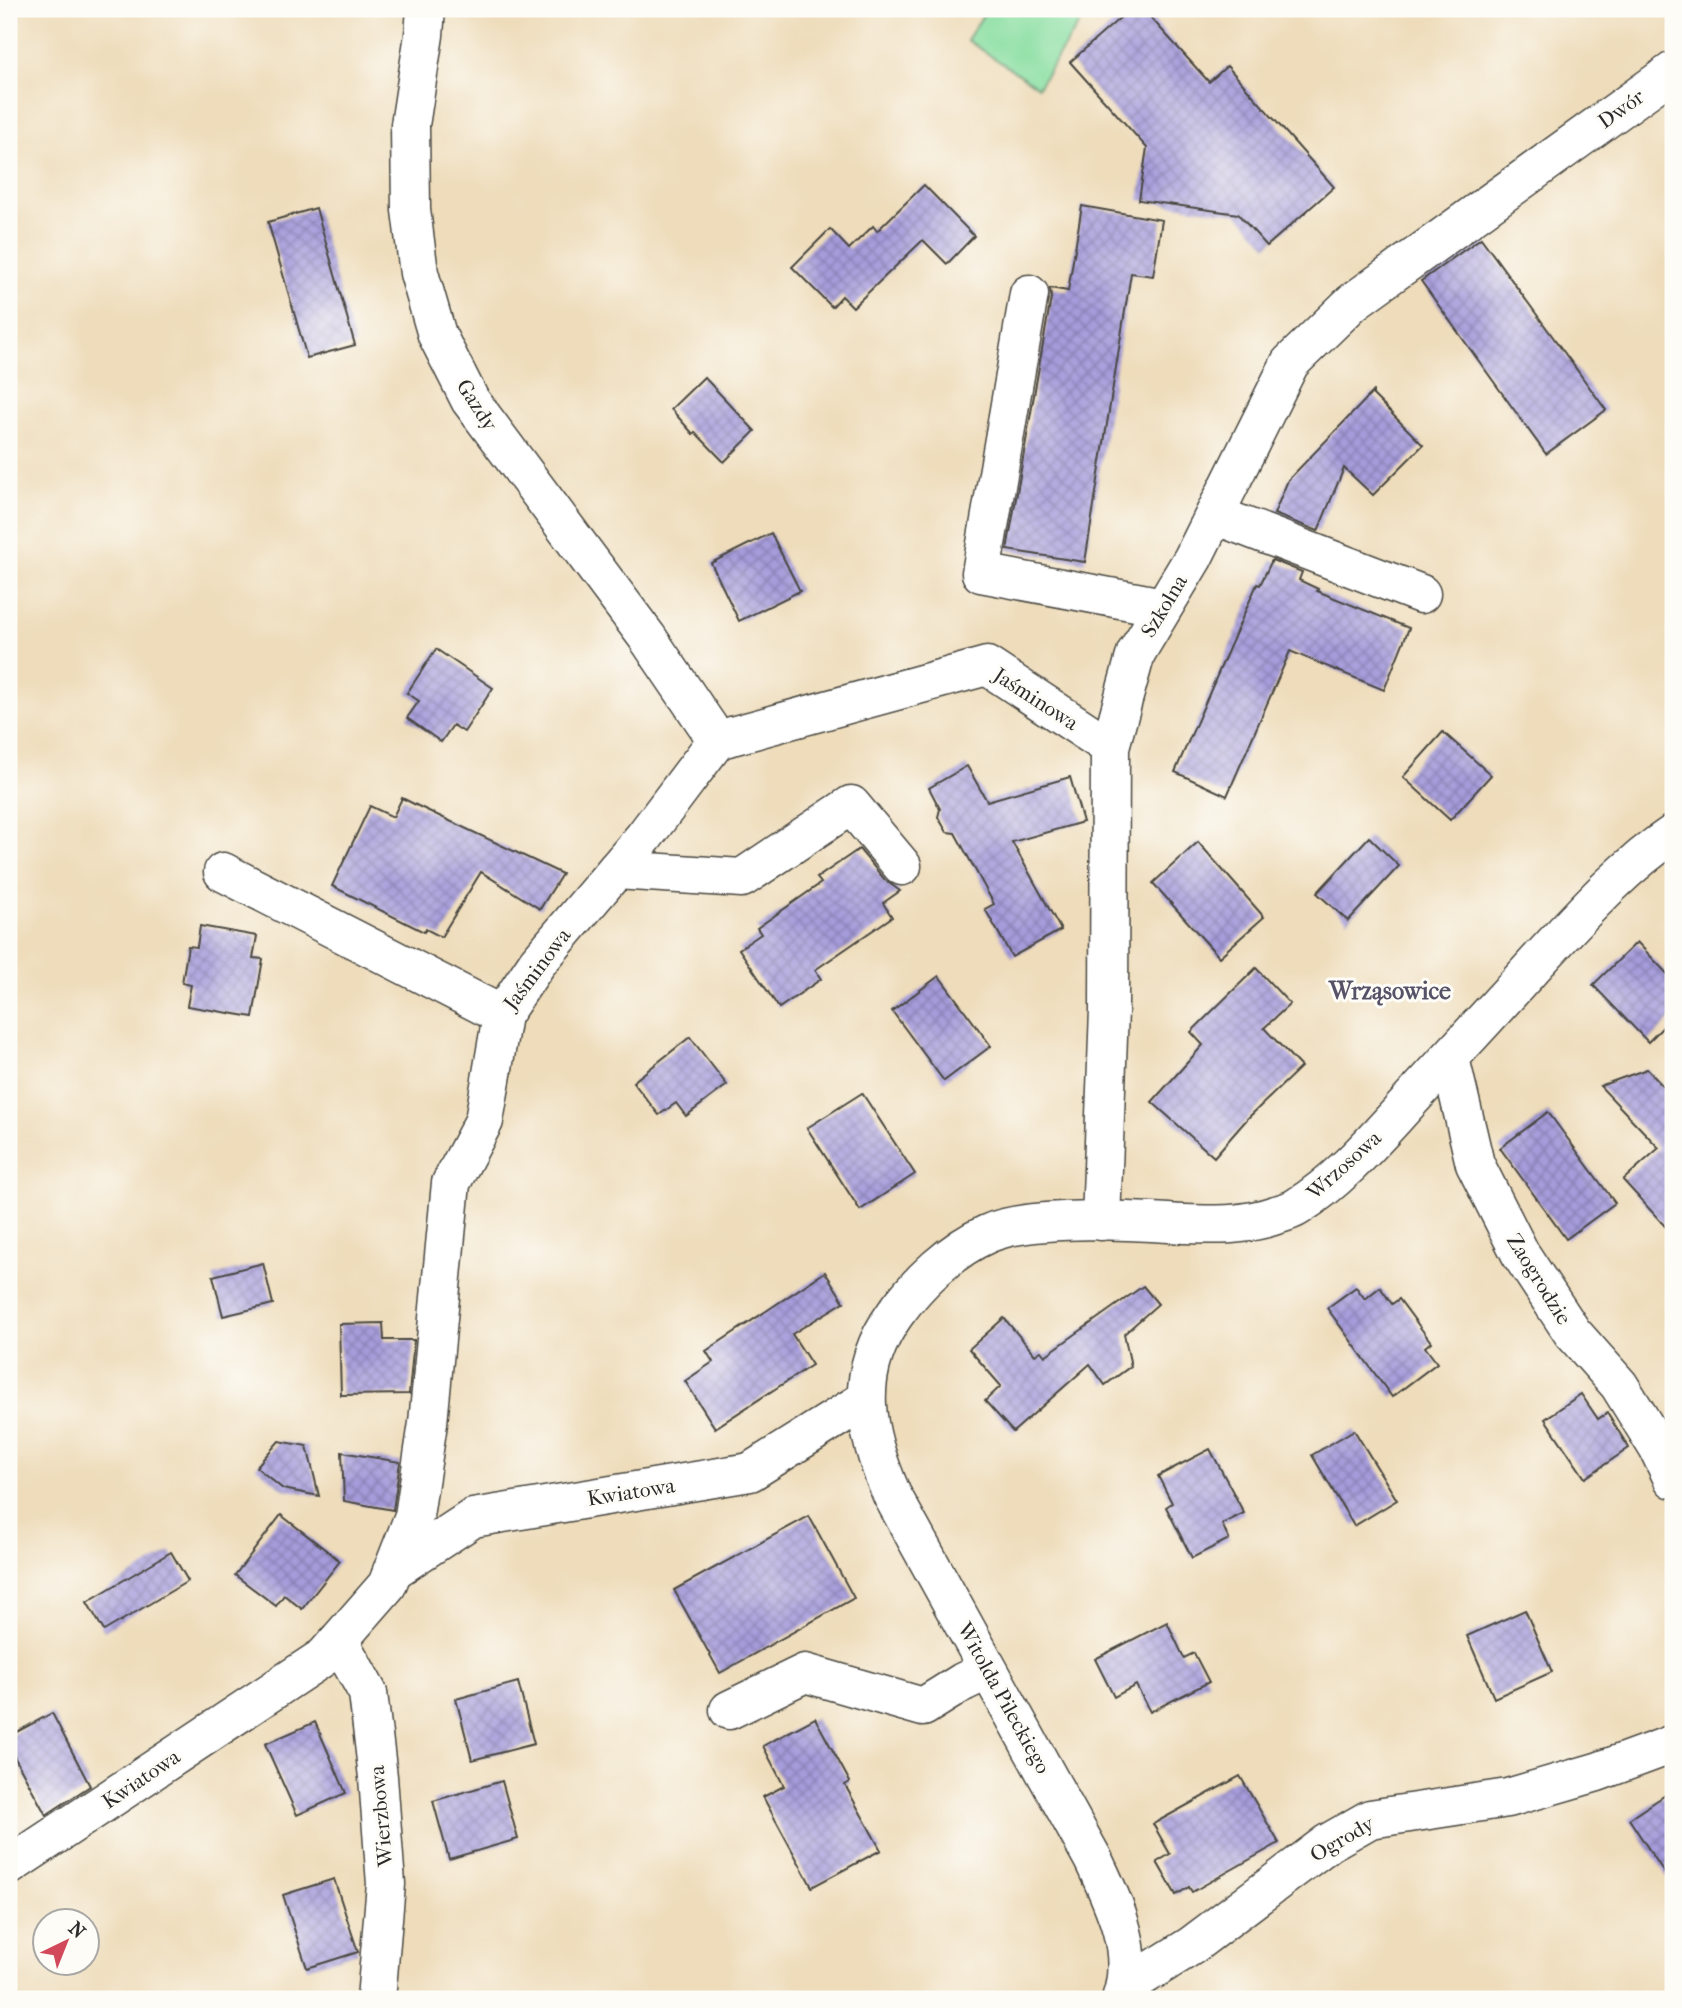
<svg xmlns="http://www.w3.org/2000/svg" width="1682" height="2008" font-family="'IM FELL French Canon',serif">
  <defs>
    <pattern id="building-cross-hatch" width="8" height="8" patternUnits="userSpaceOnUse" patternTransform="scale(1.75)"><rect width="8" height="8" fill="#a69cdb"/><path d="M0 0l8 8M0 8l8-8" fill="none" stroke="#877fb2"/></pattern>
  </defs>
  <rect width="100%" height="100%" fill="#fdfcf7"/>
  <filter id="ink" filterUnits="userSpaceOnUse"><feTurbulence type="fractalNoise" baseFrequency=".0143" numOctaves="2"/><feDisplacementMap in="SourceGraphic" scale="14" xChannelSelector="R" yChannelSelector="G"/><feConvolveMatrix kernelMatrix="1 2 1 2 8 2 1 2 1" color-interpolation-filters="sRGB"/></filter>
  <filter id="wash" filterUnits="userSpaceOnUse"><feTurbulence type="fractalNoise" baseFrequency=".00686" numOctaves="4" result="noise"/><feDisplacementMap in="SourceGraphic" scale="28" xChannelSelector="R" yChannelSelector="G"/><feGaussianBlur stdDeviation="1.57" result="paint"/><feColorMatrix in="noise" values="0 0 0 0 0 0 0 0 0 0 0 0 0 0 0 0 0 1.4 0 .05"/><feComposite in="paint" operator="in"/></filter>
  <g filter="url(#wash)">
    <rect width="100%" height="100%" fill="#eedcba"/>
    <!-- pitch -->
    <polygon fill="#89dea1" stroke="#5a8466" stroke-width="2" points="987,9 1089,9 1038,87 967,40"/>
    <g id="blocks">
      <!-- building -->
      <g fill="url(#building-cross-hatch)">
        <polygon points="1130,9 1143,9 1209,82 1227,66 1334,187 1267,246 1238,214 1139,200 1147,148 1070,62"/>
        <polygon points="924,185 974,236 947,264 923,240 853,307 842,296 832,307 792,267 830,229 849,249 873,226 877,231"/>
        <polygon points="1082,206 1162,220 1153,276 1131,273 1085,562 1007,550 1051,298 1050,288 1068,291"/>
        <polygon points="316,208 355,345 307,358 268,222"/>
        <polygon points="1481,238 1606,410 1546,454 1421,281"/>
        <polygon points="704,377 755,431 724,462 695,432 693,434 671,409"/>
        <polygon points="1373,392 1373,395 1423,445 1373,495 1344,468 1318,531 1274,514 1288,480"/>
        <polygon points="771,533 800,591 739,621 711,563"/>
        <polygon points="1272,560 1302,572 1299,580 1318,589 1317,591 1409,628 1384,690 1290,651 1227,796 1175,772 1257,584 1260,585"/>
        <polygon points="436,649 493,688 464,732 453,725 441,742 407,718 419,701 407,693"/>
        <polygon points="1443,732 1491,775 1450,820 1403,777"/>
        <polygon points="967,766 987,801 1070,777 1083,822 1012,842 1061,930 1012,957 985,909 994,904 955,833 947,832 938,817 940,809 929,788"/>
        <polygon points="402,798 418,806 562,874 540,909 481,872 441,937 426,929 424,932 332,886 370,806 393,817"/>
        <polygon points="1369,837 1399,866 1348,921 1317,893"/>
        <polygon points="1198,842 1264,917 1219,957 1153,883"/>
        <polygon points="859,849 885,880 900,891 883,903 892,917 815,970 821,979 779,1008 739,949 761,934 757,928 821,883 817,878"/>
        <polygon points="200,926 257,936 253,958 263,959 253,1017 187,1006 191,985 182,983 188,946 197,947"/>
        <polygon points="1637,942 1673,980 1673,1017 1648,1042 1593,985"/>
        <polygon points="1256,968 1290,1004 1264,1028 1301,1067 1248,1118 1214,1157 1152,1102 1203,1045 1191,1032"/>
        <polygon points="939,976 991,1046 944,1081 892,1011"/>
        <polygon points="690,1037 727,1085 686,1116 676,1103 659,1115 633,1082"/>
        <polygon points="1647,1069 1673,1097 1673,1235 1623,1180 1659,1148 1600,1086"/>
        <polygon points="862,1093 915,1174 860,1210 807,1128"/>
        <polygon points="1548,1112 1615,1203 1566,1239 1500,1148"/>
        <polygon points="263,1263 273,1304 223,1316 213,1276"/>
        <polygon points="825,1272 844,1302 792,1334 812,1365 715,1428 685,1381 713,1362 706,1351"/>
        <polygon points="1143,1286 1158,1304 1124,1334 1131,1366 1105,1385 1090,1364 1013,1432 985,1401 1001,1386 969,1349 1004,1318 1035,1355 1041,1351 1045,1356"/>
        <polygon points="1356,1287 1365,1299 1380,1287 1392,1304 1399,1299 1431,1342 1425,1347 1437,1363 1392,1397 1327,1308"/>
        <polygon points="383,1323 384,1340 414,1340 409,1394 341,1395 339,1324"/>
        <polygon points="1581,1394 1598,1419 1607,1413 1629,1448 1585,1478 1545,1419"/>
        <polygon points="1354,1430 1397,1500 1354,1526 1312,1455"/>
        <polygon points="279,1441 307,1446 319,1496 283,1489 256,1467"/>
        <polygon points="1210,1449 1244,1513 1222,1524 1229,1539 1192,1558 1166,1507 1172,1503 1158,1476"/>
        <polygon points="342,1452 400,1462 393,1510 344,1501"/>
        <polygon points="281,1515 340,1561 302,1609 284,1595 276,1606 235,1575"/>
        <polygon points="809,1516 854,1598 720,1673 674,1590"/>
        <polygon points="171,1552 188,1581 104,1631 87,1602"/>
        <polygon points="1525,1610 1552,1672 1494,1698 1467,1636"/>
        <polygon points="1167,1622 1184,1658 1194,1653 1209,1682 1150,1712 1136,1685 1114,1697 1095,1659"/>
        <polygon points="518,1682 534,1744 472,1760 456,1699"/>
        <polygon points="52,1713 90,1786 46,1815 9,1747 9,1736"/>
        <polygon points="815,1718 850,1782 845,1785 881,1850 812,1887 763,1797 784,1786 763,1746"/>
        <polygon points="315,1722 346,1793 297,1815 265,1744"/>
        <polygon points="1240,1776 1279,1843 1192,1892 1189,1887 1176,1895 1157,1862 1170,1854 1153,1824"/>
        <polygon points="502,1781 518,1839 449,1859 433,1801"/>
        <polygon points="1673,1790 1673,1886 1629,1819"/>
        <polygon points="334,1879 358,1952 307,1968 283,1895"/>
      </g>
    </g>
  </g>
  <g filter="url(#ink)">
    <use href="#blocks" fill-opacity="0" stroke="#484640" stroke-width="2"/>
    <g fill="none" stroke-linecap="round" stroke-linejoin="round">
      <!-- minor casing -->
      <g stroke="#484640" stroke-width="41">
        <g id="minor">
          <polyline points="426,9 424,35 410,125 411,210 419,273 437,335 470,400 647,637 717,740"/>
          <polyline points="1029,294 981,573 1163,607"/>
          <polyline points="1215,515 1421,594"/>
          <polyline points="616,870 742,878 851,805 902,866"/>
          <polyline points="223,872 502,1015"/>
          <polyline points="1450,1058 1475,1164 1520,1253 1572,1332 1619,1385 1658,1448 1673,1479"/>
          <polyline points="1101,1221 1109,1010 1110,747 1136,653 1193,558 1290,363 1353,302 1673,71"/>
          <polyline points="392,1571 473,1518 750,1472 865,1400"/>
          <polyline points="339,1641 368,1693 378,1777 386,1884 376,1999"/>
          <polyline points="729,1710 805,1673 923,1707 963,1682 988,1670"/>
          <polyline points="9,1866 325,1656 387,1585 414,1516 428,1423 451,1183 484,1121 502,1015 537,963 644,837 717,740 987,666 1110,747"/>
          <polyline points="1125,1987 1191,1946 1328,1843 1370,1819 1508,1798 1597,1772 1673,1744"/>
          <path d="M1121 1999C1138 1951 1113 1902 1093 1859L892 1495C864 1431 852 1374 895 1314 918 1282 951 1250 987 1234 1031 1214 1133 1221 1184 1224 1217 1225 1244 1226 1276 1215 1283 1213 1291 1211 1297 1207 1340 1180 1374 1140 1408 1103 1451 1056 1495 1009 1538 961 1580 916 1622 868 1673 834"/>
        </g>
      </g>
      <!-- minor -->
      <use href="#minor" stroke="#fff" stroke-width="38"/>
    </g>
  </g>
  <g text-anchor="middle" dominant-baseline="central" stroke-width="6" stroke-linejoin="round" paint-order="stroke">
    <!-- street labels -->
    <g font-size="21" fill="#2b2b2b" stroke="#fdfcf7">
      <text transform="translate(1621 109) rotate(-36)">Dwór</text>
      <text transform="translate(477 405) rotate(57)">Gazdy</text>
      <text transform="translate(1164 606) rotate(-59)">Szkolna</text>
      <text transform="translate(1036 699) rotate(33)">Jaśminowa</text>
      <text transform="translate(537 969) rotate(-53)">Jaśminowa</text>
      <text transform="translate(1344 1165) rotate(-42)">Wrzosowa</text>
      <text transform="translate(1539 1279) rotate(58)">Zaogrodzie</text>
      <text transform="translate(631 1492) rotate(-9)">Kwiatowa</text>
      <text transform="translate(1004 1698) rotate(61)">Witolda Pileckiego</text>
      <text transform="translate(141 1779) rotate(-34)">Kwiatowa</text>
      <text transform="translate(381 1816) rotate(-95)">Wierzbowa</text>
      <text transform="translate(1342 1839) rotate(-30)">Ogrody</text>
    </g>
    <!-- quarter labels -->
    <g font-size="24" font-weight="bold" fill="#565369" stroke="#fdfcf7">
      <text x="1390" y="991">Wrząsowice</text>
    </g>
  </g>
  <!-- margin -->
  <rect width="1682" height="2008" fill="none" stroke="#fdfcf7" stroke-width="35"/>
  <!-- north arrow -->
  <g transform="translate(66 1942) rotate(43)"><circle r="33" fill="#fdfcf7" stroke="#a9a8a5" stroke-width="2"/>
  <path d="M0-5L12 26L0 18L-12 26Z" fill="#d1495b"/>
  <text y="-10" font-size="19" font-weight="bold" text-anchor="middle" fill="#2b2b2b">N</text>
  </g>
</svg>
